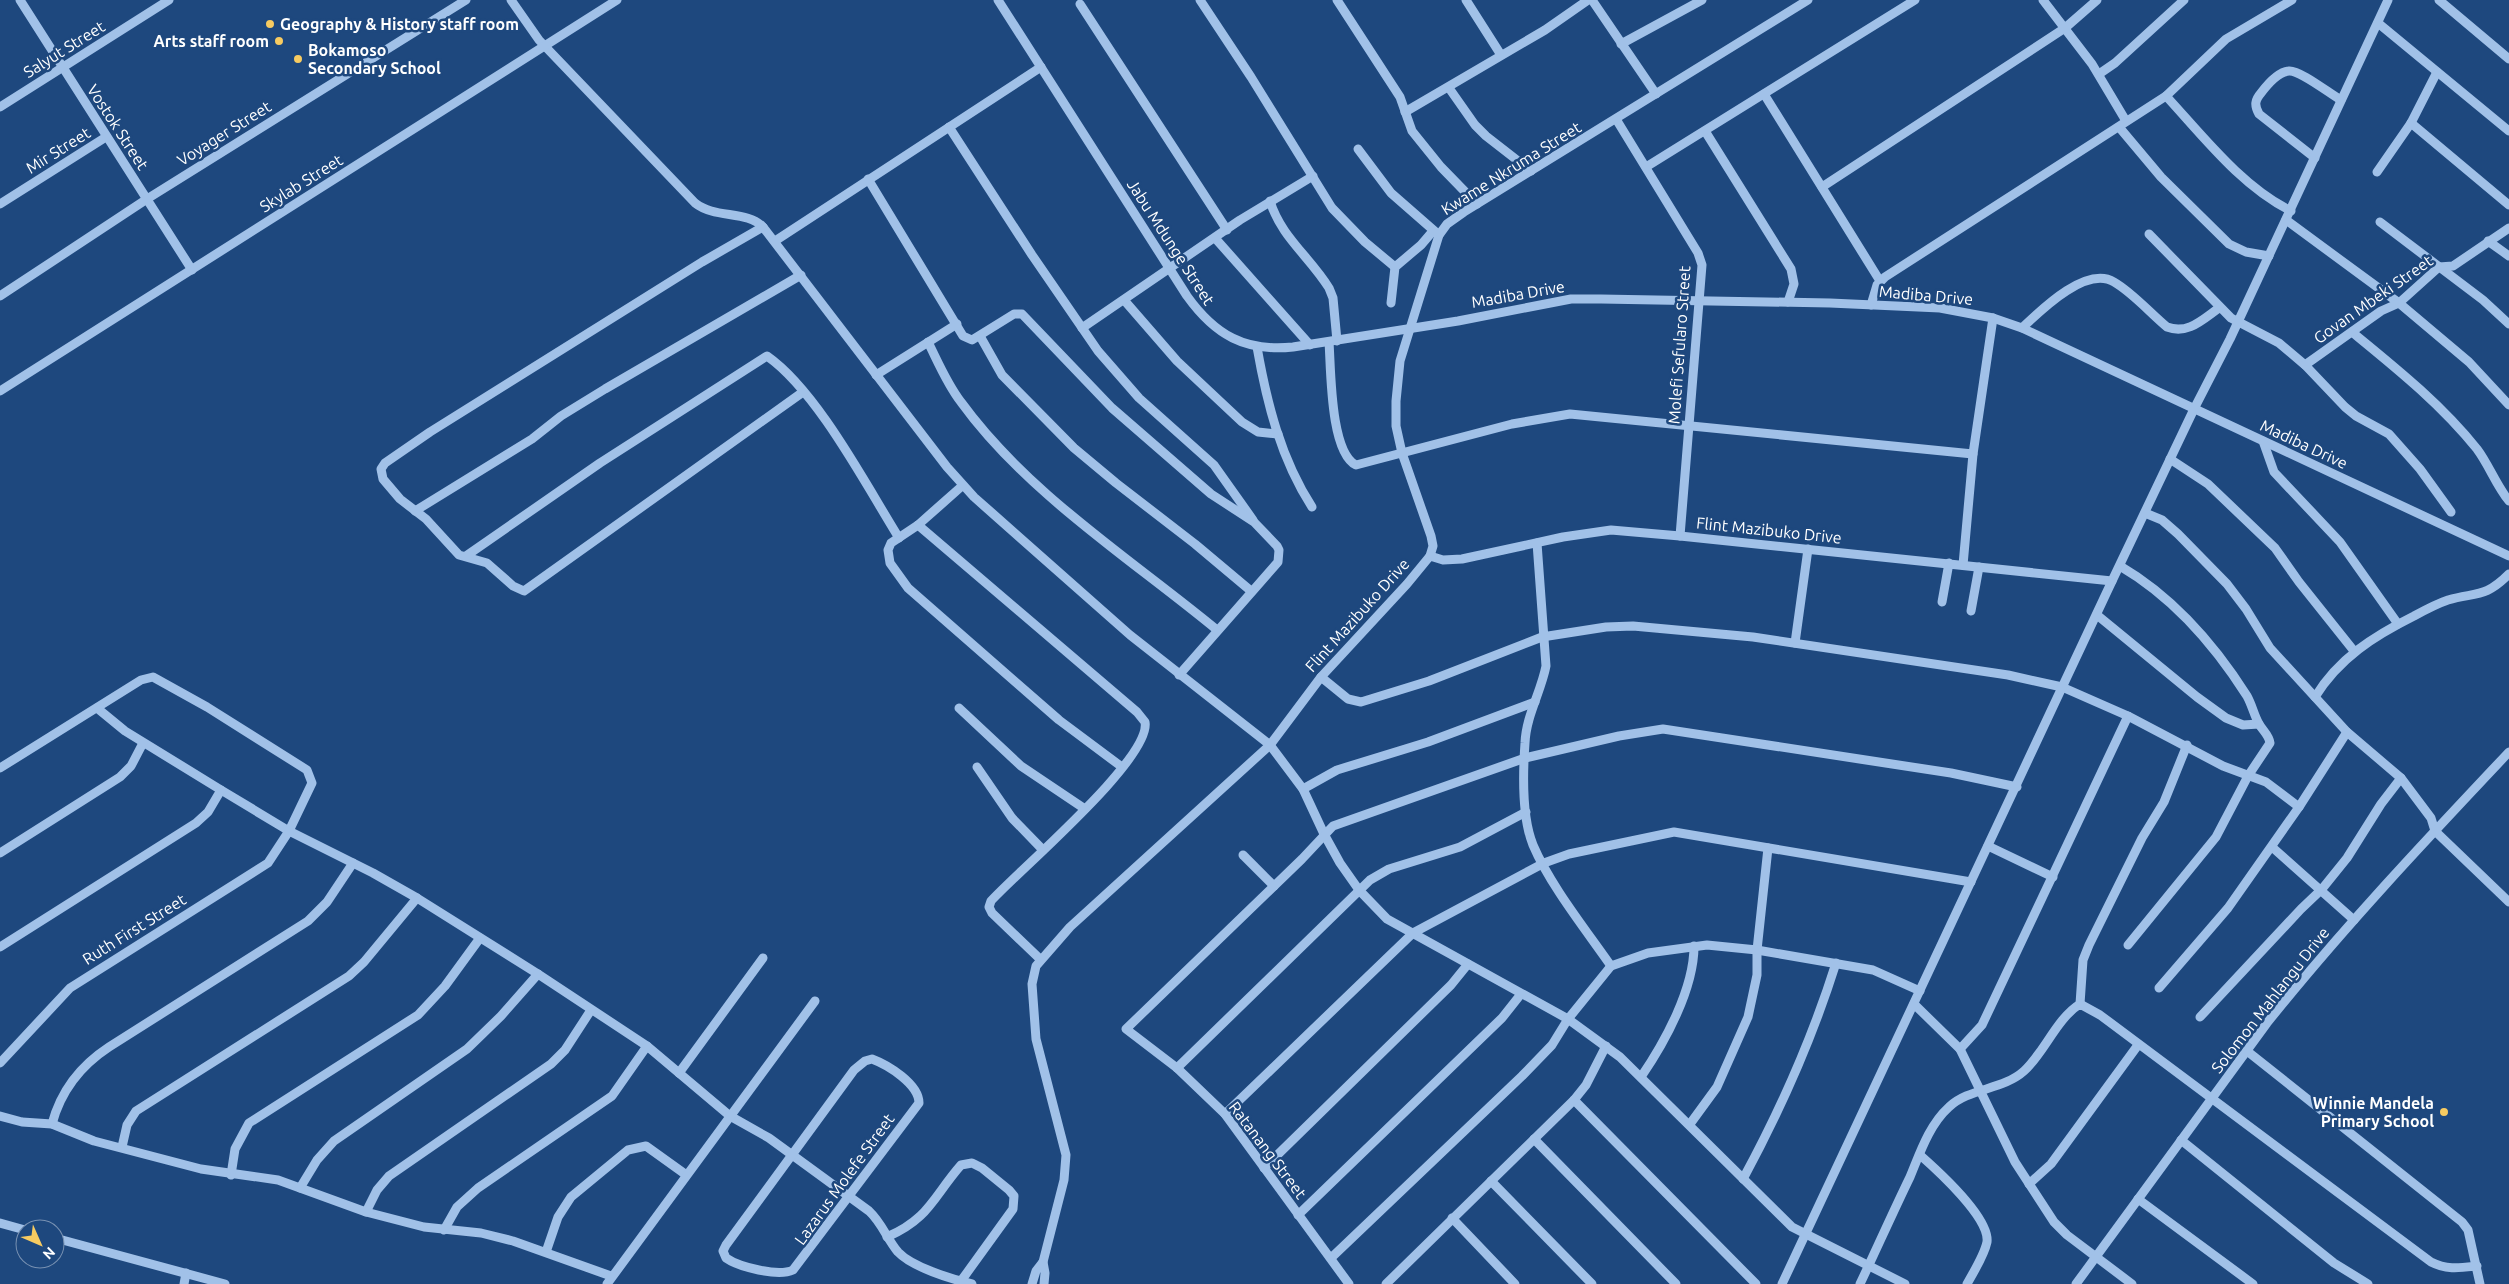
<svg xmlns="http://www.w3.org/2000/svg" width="2509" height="1284" font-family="Ubuntu,sans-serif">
  <rect width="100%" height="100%" fill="#1e487e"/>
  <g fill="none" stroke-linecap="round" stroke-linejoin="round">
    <!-- minor -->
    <g stroke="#a1c1e8" stroke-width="9">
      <polyline points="20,0 192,270"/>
      <path d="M511 0 539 40 695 203C715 219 747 210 763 227L947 467 974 497 1130 635 1270 745 1303 789 1324 834 1340 863 1359 890 1387 919 1568 1019 1620 1057 1792 1227 1905 1284"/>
      <path d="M998 0 1187 296C1215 335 1245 352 1293 347L1458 321 1571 299H1601L1830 303 1940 308 1993 318 2022 328 2509 556"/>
      <polyline points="1200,0 1251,77 1332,208 1365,242 1395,267"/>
      <polyline points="1337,0 1400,97 1412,131 1441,167 1477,204"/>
      <polyline points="1466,0 1501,55"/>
      <polyline points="1592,0 1656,94"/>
      <polyline points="2043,0 2092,64 2126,121"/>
      <polyline points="2439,0 2509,59"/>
      <polyline points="1080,4 1227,230"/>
      <polyline points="2378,23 2509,131"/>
      <polyline points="1621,44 1702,0"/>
      <polyline points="2099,74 2115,63 2184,0"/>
      <polyline points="1449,88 1475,125 1486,136 1531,171"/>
      <polyline points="1764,94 1880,281"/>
      <path d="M2166 96C2203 136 2241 186 2291 211"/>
      <polyline points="0,107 169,0"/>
      <polyline points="1405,112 1545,30 1588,0"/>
      <polyline points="1616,119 1698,253 1702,265 1680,536"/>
      <polyline points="2411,123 2509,205"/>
      <polyline points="949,127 1032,255 1098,351 1139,398 1214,465 1253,520"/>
      <polyline points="2119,127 2161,177 2229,244 2246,252 2269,256"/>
      <polyline points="1705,131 1791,269 1794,284 1788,302"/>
      <polyline points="1358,149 1391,193 1439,235"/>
      <path d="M2315 158 2259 114C2254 105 2255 100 2261 93 2267 85 2278 72 2289 71 2300 70 2330 94 2341 100"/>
      <polyline points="1646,167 1915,0"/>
      <polyline points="2377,172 2411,123 2437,72"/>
      <polyline points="868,179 963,336 972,340 1014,314 1022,314 1112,408 1211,494 1254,522 1277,546 1279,550 1278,562 1179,675"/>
      <polyline points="1822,187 2065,28 2097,0"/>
      <path d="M1270 201C1281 237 1310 257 1329 288L1333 298 1337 341"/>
      <polyline points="0,204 106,137"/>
      <polyline points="2286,220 2399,303 2469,362 2509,405"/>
      <polyline points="2380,222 2483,300 2509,324"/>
      <polyline points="763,227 702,262 430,432 385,463 381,469 383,479 400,499 426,519 459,555 487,563 513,586 524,591 803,392"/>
      <polyline points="2149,234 2231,318 2279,343 2305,365 2345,407 2356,416 2389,434 2420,469 2451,512"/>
      <polyline points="1215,238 1310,345"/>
      <polyline points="775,241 1041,67"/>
      <polyline points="2488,241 2509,256"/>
      <polyline points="0,296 147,199 466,0"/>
      <polyline points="1124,300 1177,361 1242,422 1258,432 1278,434"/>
      <polyline points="1391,303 1395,267 1421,245 1433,231"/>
      <polyline points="1871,305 1877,285 1885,277 2166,96 2226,39 2292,0"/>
      <polyline points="1082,328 1240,220 1313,176"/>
      <path d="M2022 328C2040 311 2086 265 2114 282 2133 293 2150 313 2167 327 2188 335 2203 319 2219 308"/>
      <path d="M2352 332C2396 368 2441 404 2477 449 2489 465 2496 485 2509 501"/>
      <polyline points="980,336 1002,375 1074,448 1116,483 1195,544 1251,591"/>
      <path d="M928 342C938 362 947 384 961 402 1027 493 1131 559 1217 630"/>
      <path d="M1329 342C1331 369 1330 452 1356 465L1512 424 1570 414 1973 454"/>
      <path d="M1257 347C1267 404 1281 459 1312 507"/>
      <polyline points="2305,365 2381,311 2399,303 2439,267 2453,266 2509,228"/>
      <polyline points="876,375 957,324"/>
      <polyline points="0,391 617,0"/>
      <polyline points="2263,441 2274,472 2340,542 2398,624"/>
      <polyline points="2170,459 2208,484 2275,548 2299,582 2354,651"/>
      <polyline points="962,486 918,525 891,543 888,550 890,563 908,588 1059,720 1122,767"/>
      <polyline points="415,511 532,439 561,416 605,389 801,275"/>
      <polyline points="2145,513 2162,520 2178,534 2227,584 2246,609 2270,648 2347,732 2401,778 2431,818 2435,831 2509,902"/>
      <path d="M918 525 1137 712 1145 722C1152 758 1018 871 991 901L989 907 992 913 1040 959"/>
      <path d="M1537 543 1546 666C1541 692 1526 716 1525 743 1523 771 1522 818 1533 845 1550 885 1586 930 1611 966"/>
      <path d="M466 556 600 463 767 356C817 391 866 485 899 538"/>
      <polyline points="1430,556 1433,546 1431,536 1402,453 1396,426 1396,401 1400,361 1439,235 1447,224 1464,212 1808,0"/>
      <polyline points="1963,565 1973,454 1993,318"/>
      <path d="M2120 566C2173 597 2214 644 2247 696 2252 705 2254 715 2259 724 2263 731 2269 735 2270 743L2248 776 2216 837 2128 945"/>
      <polyline points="1942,602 1949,563"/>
      <polyline points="1971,611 1979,567"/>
      <polyline points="2097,615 2197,697 2226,718 2243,725 2259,724"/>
      <polyline points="1795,643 1808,549"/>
      <polyline points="1321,677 1348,699 1361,702 1429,681 1542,637 1606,627 1633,626 1753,637 2008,675 2062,687 2128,716 2223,766 2266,782 2299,807"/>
      <path d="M2315 697C2339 658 2374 636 2414 616 2425 610 2436 604 2448 600 2477 592 2485 598 2509 574"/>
      <path d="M97 708 125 731 221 790 289 831 373 873 417 898 538 974 647 1046 730 1116 769 1138 869 1211C882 1223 887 1239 898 1252 912 1267 951 1279 972 1284"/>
      <polyline points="959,708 1021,766 1085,809"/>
      <polyline points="977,767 1012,818 1043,850"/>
      <polyline points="0,768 141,680 153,677 207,707 307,770 312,783 289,831 268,863 70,988 0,1063"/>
      <polyline points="1303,789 1337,770 1428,742 1535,702"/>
      <polyline points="1988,846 2053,877"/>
      <polyline points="2272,847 2354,920"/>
      <polyline points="0,853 120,777 131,766 143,743"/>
      <polyline points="1243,855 1274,886"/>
      <polyline points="0,947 196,823 208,812 221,790"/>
      <polyline points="2159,988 2228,908 2299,807 2347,732"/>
      <polyline points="1914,1004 1960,1049 2015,1162 2054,1222 2067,1235 2132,1284"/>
      <polyline points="2080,1004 2083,960 2089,945 2142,838 2164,802 2187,745"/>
      <polyline points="2200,1017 2301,909 2322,889 2347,858 2381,804 2401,778"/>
      <polyline points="1960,1049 1982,1025 2128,716"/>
      <polyline points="2247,1051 2462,1222 2468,1230 2480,1284"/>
      <path d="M872 1059C888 1065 919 1084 919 1103L793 1270C778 1277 739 1267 726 1258L723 1251 726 1245 854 1070 865 1061Z"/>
      <polyline points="1177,1068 1370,880 1389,869 1460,847 1526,812"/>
      <polyline points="679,1073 763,958"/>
      <path d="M1641 1077C1665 1042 1694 989 1694 946"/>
      <polyline points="1574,1100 1756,1284"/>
      <polyline points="1225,1114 1413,933 1544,863 1569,854 1674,832 1971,882"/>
      <polyline points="0,1116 22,1122 52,1124 94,1141 201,1169 278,1180 366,1212 424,1227 481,1233 513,1241 611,1276"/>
      <path d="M52 1124C61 1090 80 1066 109 1047L308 921 327 902 353 863"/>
      <polyline points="1690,1124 1717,1087 1748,1017 1757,975 1757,950 1768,848"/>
      <polyline points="1534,1139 1676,1284"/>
      <polyline points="2181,1140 2334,1263 2368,1284"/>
      <polyline points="122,1147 127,1125 136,1111 349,976 364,962 417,898"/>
      <path d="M1920 1155C1937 1170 1990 1218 1987 1242 1984 1256 1974 1271 1967 1284"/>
      <polyline points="1264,1168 1451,985 1468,964"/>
      <polyline points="231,1175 235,1149 249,1123 418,1015 445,986 480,938"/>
      <path d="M1743 1179C1781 1109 1812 1039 1836 963"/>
      <polyline points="1491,1181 1592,1284"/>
      <polyline points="2029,1184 2051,1164 2138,1045"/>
      <polyline points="300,1188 317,1160 334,1141 467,1049 501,1016 538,974"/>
      <polyline points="2138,1199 2253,1284"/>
      <polyline points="366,1212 377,1190 389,1176 551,1064 565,1050 591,1010"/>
      <polyline points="1298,1215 1502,1018 1521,994"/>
      <polyline points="1452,1218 1515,1284"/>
      <polyline points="0,1223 25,1230"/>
      <polyline points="444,1230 457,1207 478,1188 612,1096 647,1046"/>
      <path d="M887 1237C929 1219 933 1197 961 1165L972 1163 982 1168 1009 1190 1014 1196 1013 1209 961 1281"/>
      <polyline points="55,1238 225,1284"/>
      <polyline points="546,1252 558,1217 571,1197 628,1150 646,1146 685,1174"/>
      <polyline points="1331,1258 1522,1076 1552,1045 1568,1019 1611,966 1648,953 1707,945 1757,950 1873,970 1920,991"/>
      <polyline points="184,1284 186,1273"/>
      <polyline points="607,1284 815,1001"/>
      <polyline points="1032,1284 1036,1271 1043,1262"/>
      <polyline points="1044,1284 1045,1273 1043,1262 1064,1180 1066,1155 1036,1039 1032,984 1036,966 1070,927 1270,745 1321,677 1407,584 1430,556 1443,560 1462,559 1563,537 1611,530 1680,536 2112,581"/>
      <polyline points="1349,1284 1225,1114 1177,1068 1126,1029 1302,859 1333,826 1525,758 1619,736 1663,729 1951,773 2017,787"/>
      <polyline points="1386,1284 1574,1100 1586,1085 1606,1046"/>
      <polyline points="1782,1284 2112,581 2194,409 2230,339 2388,0"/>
      <path d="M1860 1284C1877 1248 1893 1212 1910 1177 1920 1153 1929 1125 1949 1107 1969 1088 2003 1090 2024 1071 2044 1053 2057 1018 2080 1004L2100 1015 2431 1262C2447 1270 2459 1268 2477 1266"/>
      <path d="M2076 1284 2267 1023C2343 928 2426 840 2509 752"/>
    </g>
  </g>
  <!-- markers -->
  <g fill="#f7cb61" stroke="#1e487e" stroke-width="2">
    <circle cx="270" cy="24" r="5"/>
    <circle cx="279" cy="41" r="5"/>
    <circle cx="298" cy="59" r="5"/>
    <circle cx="2444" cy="1112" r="5"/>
  </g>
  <g text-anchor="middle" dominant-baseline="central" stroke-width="5" stroke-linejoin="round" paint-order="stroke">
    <!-- poi labels -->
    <g font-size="16" font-weight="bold" fill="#fff" stroke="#1e487e" text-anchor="start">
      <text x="280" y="24">Geography &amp; History staff room</text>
      <text x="269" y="41" text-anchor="end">Arts staff room</text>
      <text x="308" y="50">Bokamoso<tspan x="308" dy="18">Secondary School</tspan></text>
      <text x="2434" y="1103" text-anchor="end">Winnie Mandela<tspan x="2434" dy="18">Primary School</tspan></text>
    </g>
    <!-- street labels -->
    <g font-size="16" fill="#fff" stroke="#1e487e">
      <text transform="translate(64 49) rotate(-32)">Salyut Street</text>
      <text transform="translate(118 127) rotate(57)">Vostok Street</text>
      <text transform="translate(224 133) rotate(-32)">Voyager Street</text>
      <text transform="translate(58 150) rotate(-32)">Mir Street</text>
      <text transform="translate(1511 168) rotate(-32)">Kwame Nkruma Street</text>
      <text transform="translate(301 183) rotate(-32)">Skylab Street</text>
      <text transform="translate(1171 242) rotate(57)">Jabu Mdunge Street</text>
      <text transform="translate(1518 294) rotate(-10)">Madiba Drive</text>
      <text transform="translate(1926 295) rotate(5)">Madiba Drive</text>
      <text transform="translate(2373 299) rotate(-35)">Govan Mbeki Street</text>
      <text transform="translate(1679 345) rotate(-86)">Molefi Sefularo Street</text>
      <text transform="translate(2304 444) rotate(25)">Madiba Drive</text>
      <text transform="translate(1769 530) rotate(6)">Flint Mazibuko Drive</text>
      <text transform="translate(1357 615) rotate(-48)">Flint Mazibuko Drive</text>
      <text transform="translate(134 929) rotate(-32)">Ruth First Street</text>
      <text transform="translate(2270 1000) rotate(-52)">Solomon Mahlangu Drive</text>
      <text transform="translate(1268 1150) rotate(53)">Ratanang Street</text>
      <text transform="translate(844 1179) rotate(-54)">Lazarus Molefe Street</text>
    </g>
  </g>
  <!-- north arrow -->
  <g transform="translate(40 1244) rotate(135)"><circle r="24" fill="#1e487e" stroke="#7891b2"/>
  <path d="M0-4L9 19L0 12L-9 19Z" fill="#f7cb61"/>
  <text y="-8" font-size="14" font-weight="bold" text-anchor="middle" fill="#ffffff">N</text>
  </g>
</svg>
